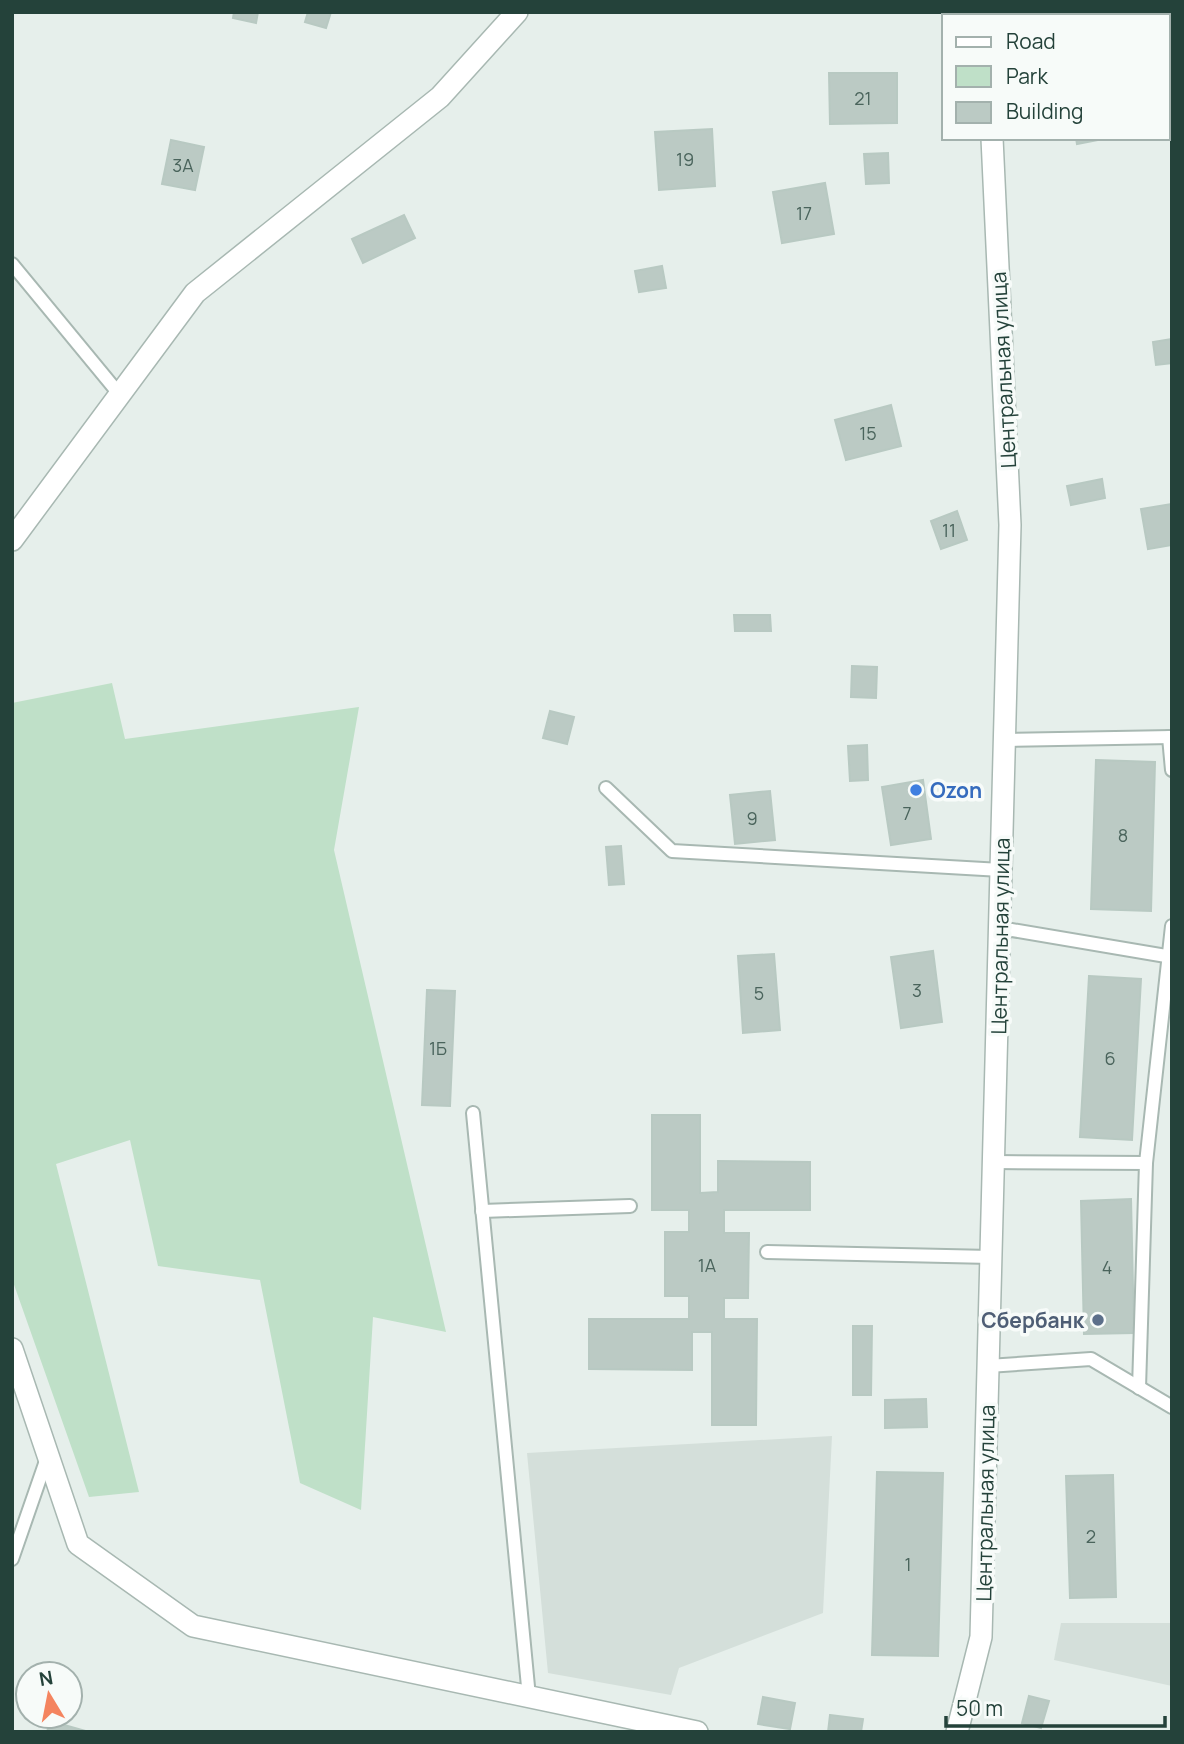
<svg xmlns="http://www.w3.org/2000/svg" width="1184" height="1744" font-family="Manrope,sans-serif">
  <rect width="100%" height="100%" fill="#e6efeb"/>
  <!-- built -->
  <g fill="#d4dfda">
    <polygon points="832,1436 823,1613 679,1668 671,1695 548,1673 527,1453"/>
    <polygon points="1061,1623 1172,1623 1172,1686 1054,1660"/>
  </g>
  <!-- green -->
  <polygon fill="#bfe0c8" points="112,683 125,739 359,707 334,850 446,1332 373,1317 361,1510 300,1483 260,1280 158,1266 130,1140 56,1164 139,1492 89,1497 12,1279 12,703"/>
  <!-- building -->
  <g fill="#bbcac4" stroke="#b8c9c2" stroke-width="2">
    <polygon points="234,12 258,12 256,23 233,18"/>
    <polygon points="308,12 331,12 326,28 305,22"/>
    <polygon points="829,73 897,73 897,123 830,124"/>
    <polygon points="712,129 715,186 659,190 655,132"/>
    <polygon points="1076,138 1108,138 1077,144"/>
    <polygon points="171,140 204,147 195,190 162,184"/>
    <polygon points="888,153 889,183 866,184 864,154"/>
    <polygon points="825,183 834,234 782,243 773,192"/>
    <polygon points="404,215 415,238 363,263 352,239"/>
    <polygon points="662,266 666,288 639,292 635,271"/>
    <polygon points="1172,339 1172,363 1156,365 1153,342"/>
    <polygon points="891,405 901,446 846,460 835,420"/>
    <polygon points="1102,479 1105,498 1071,505 1067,486"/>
    <polygon points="1172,504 1172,545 1148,549 1141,509"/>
    <polygon points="957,511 967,540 941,549 931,521"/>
    <polygon points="734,615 770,615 771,631 735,631"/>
    <polygon points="852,666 877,667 876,698 851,697"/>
    <polygon points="550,711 574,717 567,744 543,738"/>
    <polygon points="867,745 868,780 850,781 848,746"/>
    <polygon points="1096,760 1155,762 1151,911 1091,909"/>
    <polygon points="923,780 931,839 891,845 882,787"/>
    <polygon points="770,791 775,840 735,844 730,795"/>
    <polygon points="621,846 624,884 609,885 606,847"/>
    <polygon points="933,951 942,1022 901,1028 891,957"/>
    <polygon points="774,954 780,1030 743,1033 738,956"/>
    <polygon points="1089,976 1141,979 1132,1140 1080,1137"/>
    <polygon points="427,990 455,991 450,1106 422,1105"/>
    <polygon points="652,1115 700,1115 700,1193 718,1192 718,1161 810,1162 810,1210 724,1210 724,1233 749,1233 748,1298 724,1298 724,1319 757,1319 756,1425 712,1425 712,1332 692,1332 692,1370 589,1369 589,1319 689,1319 689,1296 665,1296 665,1232 689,1232 689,1210 652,1210"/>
    <polygon points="1131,1199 1134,1333 1084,1334 1081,1201"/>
    <polygon points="853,1326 872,1326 871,1395 853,1395"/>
    <polygon points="926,1399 927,1427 885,1428 885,1400"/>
    <polygon points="877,1472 943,1473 938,1656 872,1655"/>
    <polygon points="1113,1475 1116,1597 1070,1598 1066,1476"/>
    <polygon points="1029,1696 1049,1701 1041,1728 1022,1723"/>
    <polygon points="763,1697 795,1703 790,1729 758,1724"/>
    <polygon points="830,1715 863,1719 861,1732 828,1732"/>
    <polygon points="50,1721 89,1732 47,1732"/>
  </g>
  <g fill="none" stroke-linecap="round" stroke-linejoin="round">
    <!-- lane casing -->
    <g stroke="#a8b8b2" stroke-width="16">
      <g id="lane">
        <polyline points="12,264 120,395"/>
        <polyline points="1169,737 1172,770"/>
        <polyline points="1005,740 1172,737"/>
        <polyline points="606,788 672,851 1001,870"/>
        <polyline points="1000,928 1172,957"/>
        <polyline points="473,1113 529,1697"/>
        <polyline points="994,1162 1146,1163"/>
        <polyline points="482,1211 630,1206"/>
        <polyline points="767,1252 991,1257"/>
        <polyline points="988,1366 1091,1359 1172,1407"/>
        <polyline points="1139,1388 1146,1163 1172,926"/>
        <polyline points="12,1559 47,1458"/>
      </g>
    </g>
    <!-- street casing -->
    <g stroke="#a8b8b2" stroke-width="24">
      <g id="street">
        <polyline points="986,12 986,16"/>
        <polyline points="12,540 195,293 440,97 517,12"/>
        <polyline points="12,1349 78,1544 193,1626 697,1732"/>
        <polyline points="957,1732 981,1637 1010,525 992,138"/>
      </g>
    </g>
    <!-- lane -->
    <use href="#lane" stroke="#fff" stroke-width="12"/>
    <!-- street -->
    <use href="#street" stroke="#fff" stroke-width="21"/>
  </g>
  <!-- markers -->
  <circle fill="#3f7fe0" stroke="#f7fbf9" stroke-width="2.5" cx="916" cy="790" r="7"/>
  <circle fill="#5c6f8a" stroke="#f7fbf9" stroke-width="2.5" cx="1098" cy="1320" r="7"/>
  <g text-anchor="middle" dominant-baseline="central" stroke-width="7" stroke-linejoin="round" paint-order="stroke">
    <!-- number labels -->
    <g font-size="18" fill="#4a645c">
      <text x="863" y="98">21</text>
      <text x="685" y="159">19</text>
      <text x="183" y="165">3А</text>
      <text x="804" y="213">17</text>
      <text x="868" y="433">15</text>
      <text x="949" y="530">11</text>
      <text x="907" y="813">7</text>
      <text x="752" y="818">9</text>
      <text x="1123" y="835">8</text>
      <text x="917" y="990">3</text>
      <text x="759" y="993">5</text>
      <text x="438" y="1048">1Б</text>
      <text x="1110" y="1058">6</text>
      <text x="707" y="1265">1А</text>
      <text x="1107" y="1267">4</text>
      <text x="1091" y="1536">2</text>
      <text x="908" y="1564">1</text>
    </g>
    <!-- street labels -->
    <g font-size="21" fill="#24423a" stroke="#f7fbf9">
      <text transform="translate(1003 370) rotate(-93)">Центральная улица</text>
      <text transform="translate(1000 936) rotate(-89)">Центральная улица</text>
      <text transform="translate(985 1503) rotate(-89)">Центральная улица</text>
    </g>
    <!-- shop labels -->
    <g font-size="21" font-weight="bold" fill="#366cbe" stroke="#f7fbf9" text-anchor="start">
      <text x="930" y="790">Ozon</text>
    </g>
    <!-- service labels -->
    <g font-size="21" font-weight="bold" fill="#4e5e75" stroke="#f7fbf9" text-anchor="end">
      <text x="1084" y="1320">Сбербанк</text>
    </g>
  </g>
  <!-- border -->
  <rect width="1184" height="1744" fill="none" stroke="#24423a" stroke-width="28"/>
  <!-- legend -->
  <rect x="942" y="14" width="228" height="126" fill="#f7fbf9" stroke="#a3b1ad" stroke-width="2"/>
  <rect x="956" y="37" width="35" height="10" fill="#ffffff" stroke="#a3b1ad" stroke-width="2"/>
  <text x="1006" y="49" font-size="21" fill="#24423a">Road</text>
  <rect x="956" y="66" width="35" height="21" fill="#bfe0c8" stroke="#a3b1ad" stroke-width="2"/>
  <text x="1006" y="84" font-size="21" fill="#24423a">Park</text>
  <rect x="956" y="102" width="35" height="21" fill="#bbcac4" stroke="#a3b1ad" stroke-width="2"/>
  <text x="1006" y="119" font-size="21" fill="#24423a">Building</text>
  <!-- north arrow -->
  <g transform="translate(49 1695) rotate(350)"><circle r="33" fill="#f7fbf9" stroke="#a3b1ad" stroke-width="2"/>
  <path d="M0-5L12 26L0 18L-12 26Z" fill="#f4845f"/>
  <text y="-10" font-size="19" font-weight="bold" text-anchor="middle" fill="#24423a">N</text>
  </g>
  <!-- scale -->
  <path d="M946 1716v10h219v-10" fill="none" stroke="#24423a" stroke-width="3.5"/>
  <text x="956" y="1716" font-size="21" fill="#24423a" stroke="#f7fbf9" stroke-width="5" paint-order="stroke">50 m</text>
</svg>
